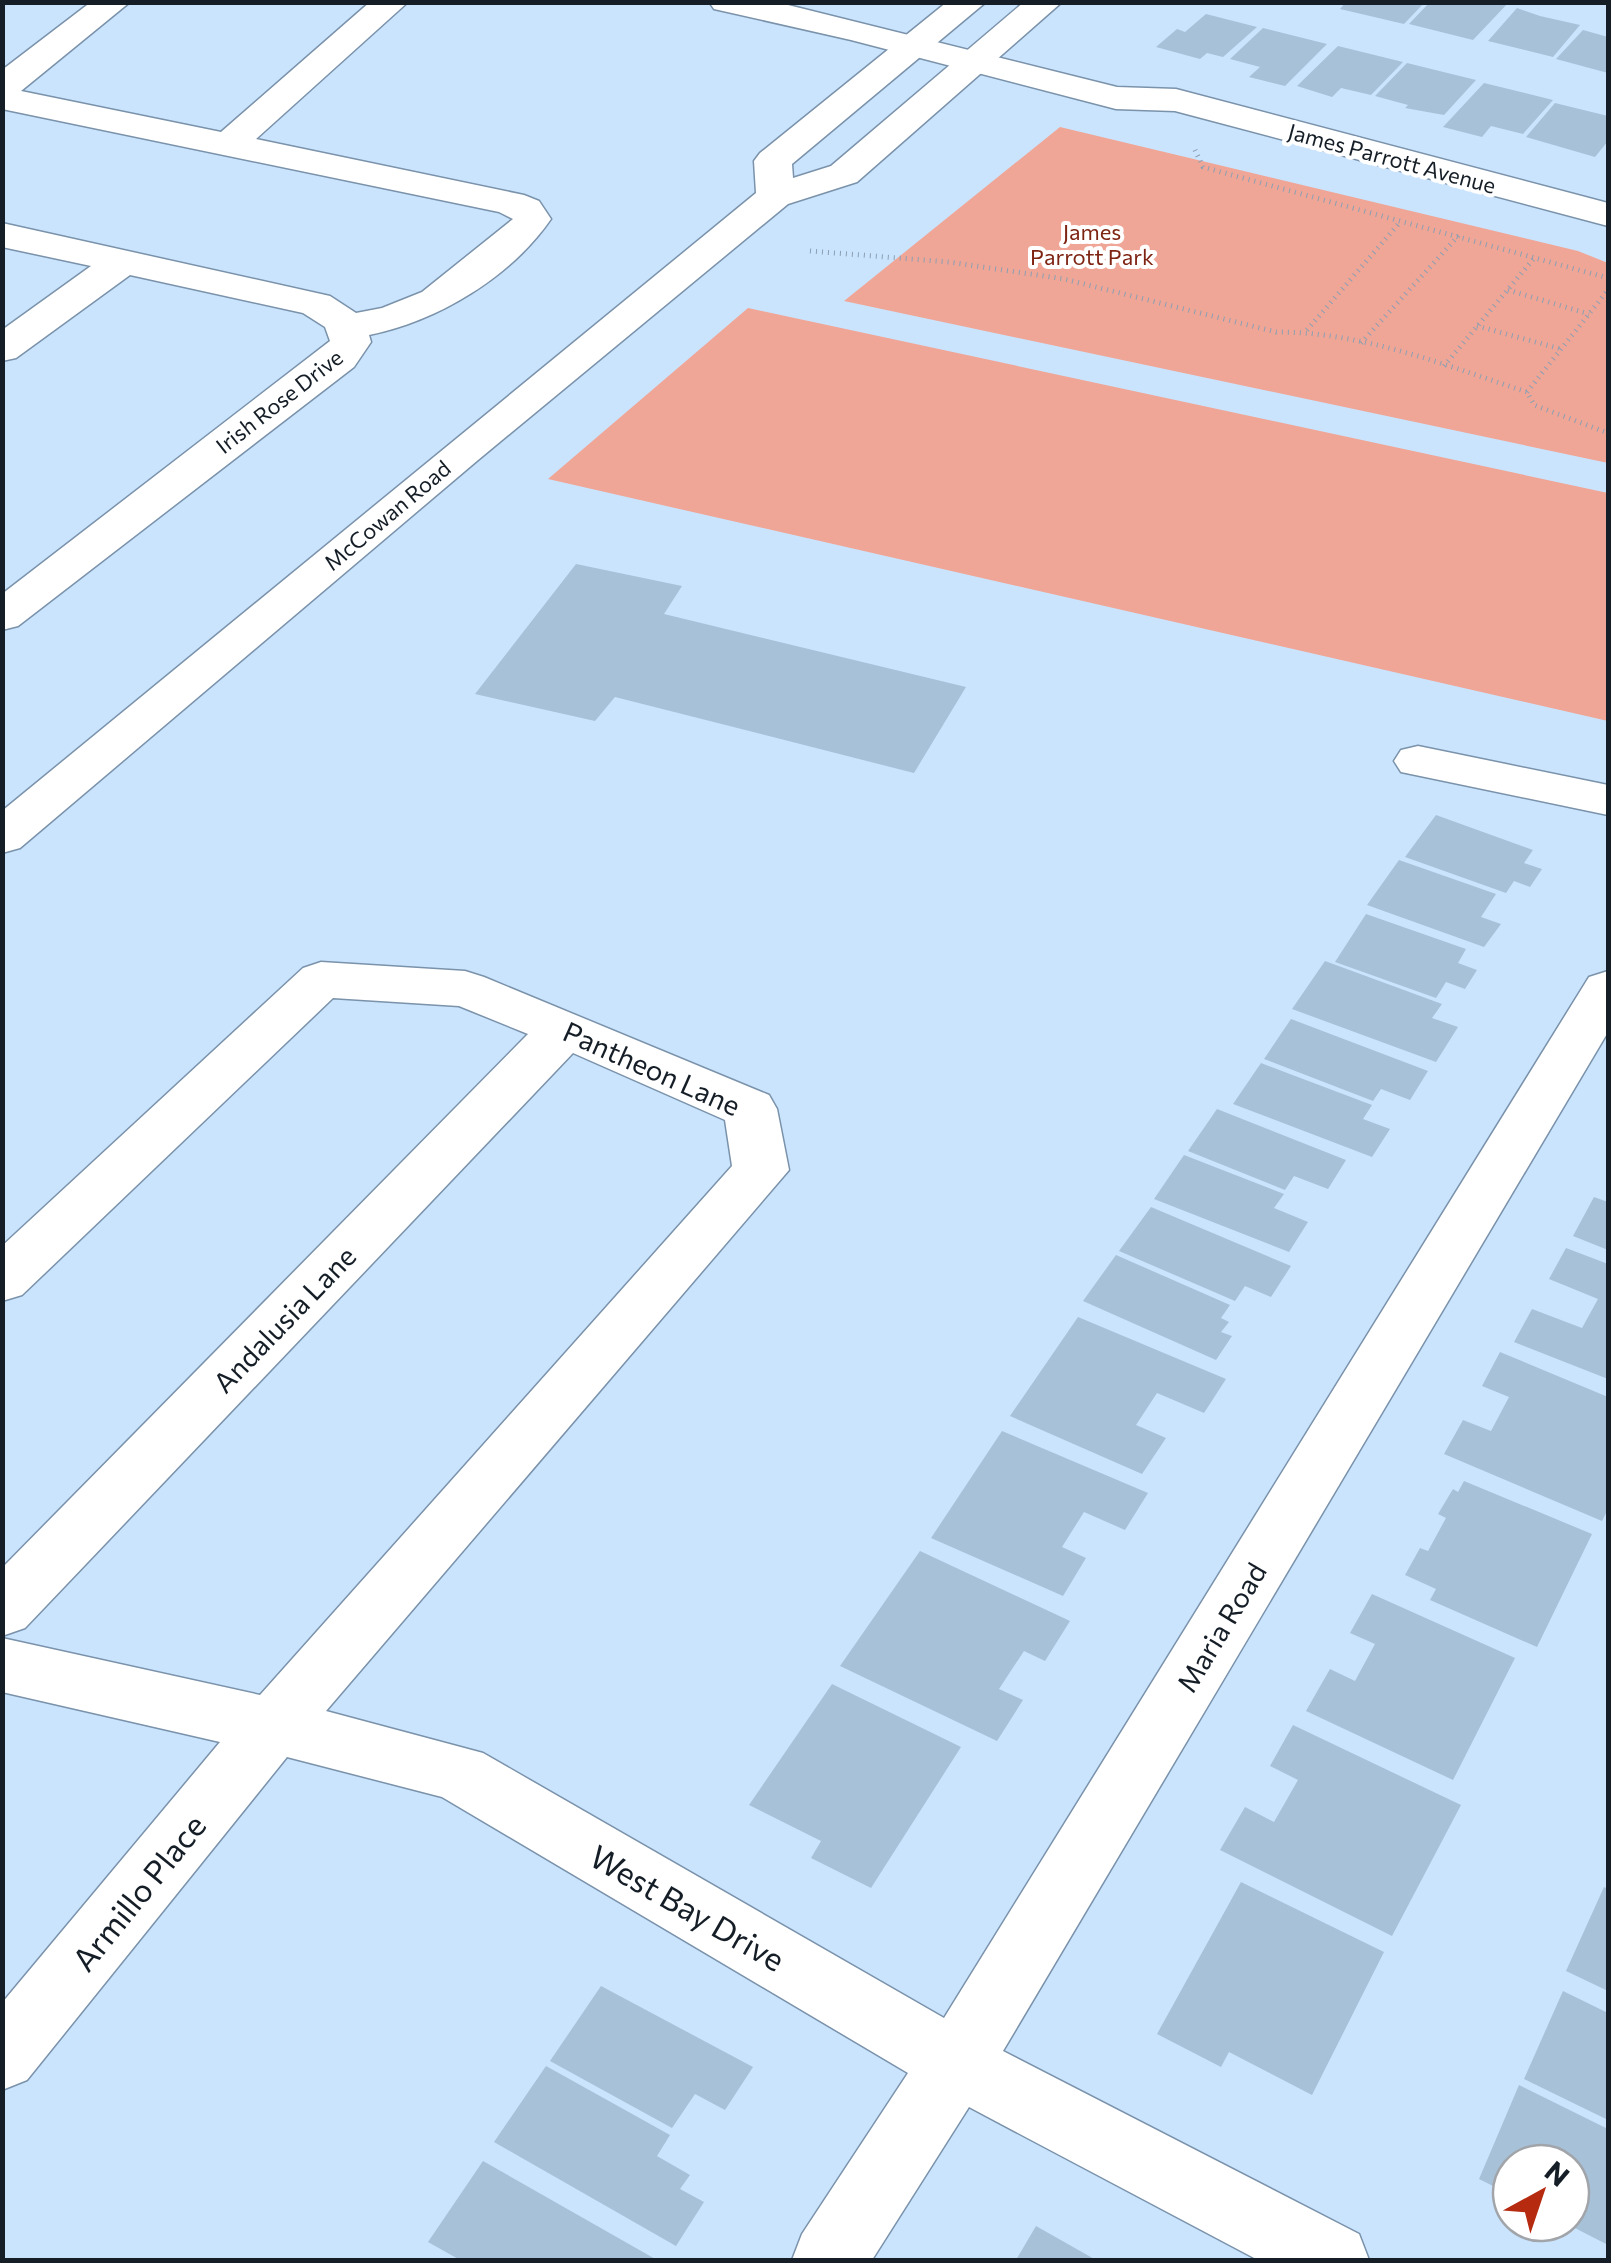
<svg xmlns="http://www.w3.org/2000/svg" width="1611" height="2263" font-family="Commissioner,sans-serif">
  <rect width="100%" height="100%" fill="#cae4fe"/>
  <!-- green -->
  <g fill="#f0a696">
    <polygon points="1060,127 1578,251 1608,263 1608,463 844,301"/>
    <polygon points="748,308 1608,493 1608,721 548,479"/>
  </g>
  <!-- building -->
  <g fill="#a7c1d9">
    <polygon points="1346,2 1425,2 1404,24 1340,9"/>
    <polygon points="1430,2 1509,2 1473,40 1409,24"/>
    <polygon points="1517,8 1540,16 1580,25 1553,57 1488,41"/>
    <polygon points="1206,14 1257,27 1223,57 1207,53 1200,59 1156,47 1177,29 1185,32"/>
    <polygon points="1263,28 1327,44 1285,86 1249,77 1260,67 1230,59"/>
    <polygon points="1583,30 1608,37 1608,73 1556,59"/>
    <polygon points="1338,46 1403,62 1371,95 1341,88 1332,97 1297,86"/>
    <polygon points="1407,63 1476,80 1444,115 1405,108 1408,105 1375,96"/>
    <polygon points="1484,83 1553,100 1523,134 1491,126 1482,137 1443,127"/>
    <polygon points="1555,103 1608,116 1608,141 1595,157 1526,137"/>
    <polygon points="576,564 682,586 664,614 966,687 914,773 615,697 595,721 475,694"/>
    <polygon points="1436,815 1533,850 1524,863 1542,869 1530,887 1514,881 1506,893 1405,857"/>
    <polygon points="1399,860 1496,894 1481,917 1501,924 1484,947 1367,905"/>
    <polygon points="1366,914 1466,949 1458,963 1477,970 1465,989 1446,982 1436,998 1335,962"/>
    <polygon points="1325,961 1442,1004 1432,1018 1458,1027 1436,1062 1292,1009"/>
    <polygon points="1291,1019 1428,1071 1410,1100 1381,1089 1373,1101 1264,1059"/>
    <polygon points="1261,1063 1372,1105 1363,1119 1390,1129 1372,1157 1233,1104"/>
    <polygon points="1217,1109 1346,1160 1328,1189 1294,1176 1285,1190 1188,1151"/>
    <polygon points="1184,1155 1284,1194 1274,1208 1308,1222 1289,1252 1154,1199"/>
    <polygon points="1594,1197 1608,1202 1608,1250 1573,1236"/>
    <polygon points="1151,1207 1291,1266 1271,1297 1245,1286 1235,1301 1119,1251"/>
    <polygon points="1566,1248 1608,1264 1608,1379 1514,1342 1532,1309 1582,1328 1598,1299 1549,1279"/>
    <polygon points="1116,1255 1230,1305 1221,1318 1229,1322 1221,1332 1232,1336 1216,1360 1083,1301"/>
    <polygon points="1078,1317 1226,1379 1204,1413 1157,1393 1136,1425 1166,1438 1142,1474 1010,1416"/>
    <polygon points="1500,1352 1608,1397 1608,1509 1602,1521 1444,1454 1463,1420 1491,1431 1509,1397 1482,1386"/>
    <polygon points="1002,1431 1148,1493 1125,1530 1084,1512 1062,1547 1086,1558 1063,1596 931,1538"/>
    <polygon points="1464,1481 1592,1534 1537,1647 1430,1600 1436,1589 1405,1575 1420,1548 1428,1551 1446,1518 1438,1514 1453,1489 1458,1492"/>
    <polygon points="920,1551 1070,1621 1045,1661 1024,1651 999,1689 1023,1700 997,1741 840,1666"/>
    <polygon points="1372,1594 1515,1658 1453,1780 1306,1711 1330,1669 1355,1681 1375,1644 1350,1633"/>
    <polygon points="832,1684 961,1747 871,1888 811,1858 821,1841 749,1805"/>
    <polygon points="1293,1725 1461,1805 1392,1936 1220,1850 1245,1807 1274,1822 1298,1780 1270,1766"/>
    <polygon points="1241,1882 1384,1952 1312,2095 1229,2052 1221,2067 1157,2034"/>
    <polygon points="1604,1887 1608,1889 1608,1991 1566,1971"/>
    <polygon points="601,1986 753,2067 725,2110 695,2094 672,2128 550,2061"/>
    <polygon points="1563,1991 1608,2013 1608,2120 1524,2079"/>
    <polygon points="546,2066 670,2135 657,2156 690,2175 680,2189 704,2202 676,2246 494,2142"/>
    <polygon points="1519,2085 1608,2129 1608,2245 1571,2226 1571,2163 1511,2163 1511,2195 1479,2179"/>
    <polygon points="483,2161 657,2260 460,2260 428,2242"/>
    <polygon points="1036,2226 1096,2260 1016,2260"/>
  </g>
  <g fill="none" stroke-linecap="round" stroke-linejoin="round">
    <!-- minor casing -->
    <g stroke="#7a92aa" stroke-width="3">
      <g id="minor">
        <path d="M91 2H130L21 91 221 132 370 2H408L256 139 524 195 539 201 551 219C511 277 438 321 369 335L371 342 354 367 18 626 2 630V594L330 341 325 327 303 313 130 275 16 358 2 361V330L91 266 2 247V223L330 296 356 313 382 308 422 292 513 219 499 212 2 109V70Z"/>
        <polygon points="709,2 776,2 1117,87 1176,89 1608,203 1608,226 1175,111 1116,109 851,40 714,9"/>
        <polygon points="1418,746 1608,785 1608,815 1401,772 1394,761 1401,750"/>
        <polygon points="321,962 465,971 484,977 769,1095 777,1109 789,1170 326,1711 483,1753 944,2018 1589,977 1608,971 1608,1032 1003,2051 1359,2234 1369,2260 1258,2260 969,2107 872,2260 792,2260 802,2234 908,2073 442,1797 287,1757 27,2080 2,2090 2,2003 220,1742 2,1692 2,1638 260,1695 732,1166 725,1120 573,1053 25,1628 2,1636 2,1568 528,1034 459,1006 333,998 22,1295 2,1301 2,1246 303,968"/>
      </g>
    </g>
    <!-- major casing -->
    <g stroke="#7a92aa" stroke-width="3">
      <polygon id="major" points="947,2 986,2 792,164 793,178 831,166 1024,2 1062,2 857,182 788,204 478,460 20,848 2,853 2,811 756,193 754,161 760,153"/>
    </g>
    <!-- path -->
    <g stroke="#8b9fb3" stroke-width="5" stroke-dasharray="1 5" stroke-linecap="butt">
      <polyline points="1195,150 1203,167 1608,278"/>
      <path d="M810 251 949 262 1064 279 1276 332C1364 332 1444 365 1527 392L1534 405 1608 433"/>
      <polyline points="1508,290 1589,314"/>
      <polyline points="1477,326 1561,349"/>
      <polyline points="1307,330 1401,221"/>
      <polyline points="1361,343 1459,235"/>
      <polyline points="1444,366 1535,257"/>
      <polyline points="1527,392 1608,290"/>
    </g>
    <!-- minor -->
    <use href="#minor" fill="#fff" fill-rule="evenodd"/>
    <!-- major -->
    <use href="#major" fill="#fff" fill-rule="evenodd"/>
  </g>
  <g text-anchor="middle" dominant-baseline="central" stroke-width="8" stroke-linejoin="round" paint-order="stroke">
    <!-- far-street labels -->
    <g font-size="22" fill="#151e27" stroke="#fff">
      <text transform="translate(1392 158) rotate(15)">James Parrott Avenue</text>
      <text transform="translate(279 401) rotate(-38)">Irish Rose Drive</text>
      <text transform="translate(387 515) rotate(-40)">McCowan Road</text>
    </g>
    <!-- far-park labels -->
    <g font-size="22" fill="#7e2413" stroke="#fff">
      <text x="1092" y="231">James<tspan x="1092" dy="25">Parrott Park</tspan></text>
    </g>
    <!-- street labels -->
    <g font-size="28" fill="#151e27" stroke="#fff">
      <text transform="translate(652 1068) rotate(24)">Pantheon Lane</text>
      <text transform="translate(284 1319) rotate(-46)">Andalusia Lane</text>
      <text transform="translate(1221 1627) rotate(-59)">Maria Road</text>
    </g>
    <!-- near-street labels -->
    <g font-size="32" fill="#151e27" stroke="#fff">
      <text transform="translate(138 1892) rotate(-51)">Armillo Place</text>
      <text transform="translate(688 1907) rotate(30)">West Bay Drive</text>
    </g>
  </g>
  <!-- border -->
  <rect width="1611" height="2263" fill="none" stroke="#151e27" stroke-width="10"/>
  <!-- north arrow -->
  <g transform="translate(1541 2193) rotate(40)"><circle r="48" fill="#ffffff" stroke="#a1a5a9" stroke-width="2.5"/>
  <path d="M0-8L18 38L0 25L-18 38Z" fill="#b62a10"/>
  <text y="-15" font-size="28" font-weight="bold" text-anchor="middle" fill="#151e27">N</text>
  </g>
</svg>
